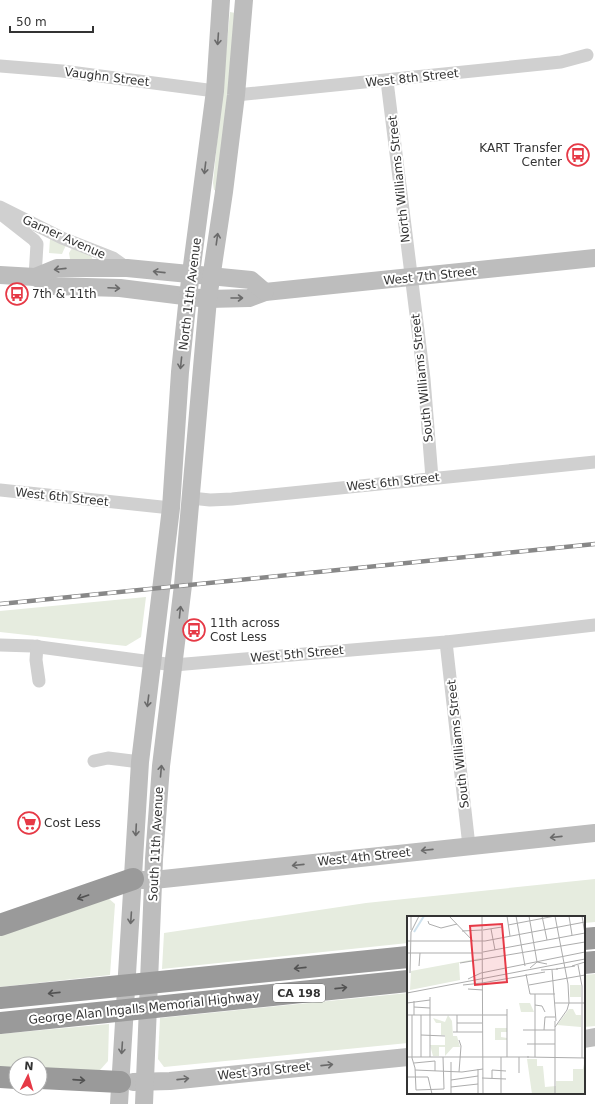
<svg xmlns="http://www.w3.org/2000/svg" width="595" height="1104" font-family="'DejaVu Sans',sans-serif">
  <rect width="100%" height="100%" fill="#fff"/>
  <!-- green -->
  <g fill="#e6ecdf">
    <polygon points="230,12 235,13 219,190 214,190 213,183"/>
    <polygon points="50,239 66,245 62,254 49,253"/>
    <polygon points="72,248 90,254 93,260 70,259 69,253"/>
    <polygon points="146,597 141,637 126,646 0,632 0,611"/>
    <polygon points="595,879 595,922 584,923 584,917 408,917 408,943 162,969 164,933 366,903"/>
    <polygon points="108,898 115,904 110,975 0,987 0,931"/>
    <polygon points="595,974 595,1026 584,1027 584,975"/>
    <polygon points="408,993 408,1043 164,1067 158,1059 160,1018"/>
    <polygon points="109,1024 108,1061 100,1070 40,1072 40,1064 16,1064 16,1072 0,1072 0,1034"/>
  </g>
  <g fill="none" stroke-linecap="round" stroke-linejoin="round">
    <!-- street -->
    <g stroke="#d0d0d0" stroke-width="13">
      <polyline points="0,66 62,71 215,91"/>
      <polyline points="387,81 424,379 432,478"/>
      <polyline points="236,95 561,62 587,55"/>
      <polyline points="0,207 62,238 113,258 127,268"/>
      <polyline points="1,214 34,240 37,244 35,277"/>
      <polyline points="0,490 171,508"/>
      <polyline points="191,498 210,500 232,499 595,462"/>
      <polyline points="446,642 469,846"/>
      <polyline points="0,645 32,646 174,665 446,642 595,625"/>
      <polyline points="37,646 36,660 39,681"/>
      <polyline points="94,761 108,758 140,762"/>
    </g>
    <!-- secondary -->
    <g stroke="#bdbdbd" stroke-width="18">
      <polyline points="0,275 35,277 53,286 120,288 208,299 249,298 265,292 595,258"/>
      <polyline points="35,277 57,268 127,268 251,280 265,292"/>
      <polyline points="142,880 154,880 595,833"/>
      <polyline points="584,1039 595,1037"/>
      <polyline points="133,1082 170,1081 408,1057"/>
      <polyline points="119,1104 140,762 171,508 180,372 188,296 215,91 221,0"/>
      <polyline points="144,1104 154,859 161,766 183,585 208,299 224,192 236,95 244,0"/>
    </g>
    <!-- highway -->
    <g stroke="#9a9a9a" stroke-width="22">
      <polyline points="0,925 133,879"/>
      <polyline points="584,939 595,938"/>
      <polyline points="584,963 595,962"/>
      <polyline points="0,998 408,957"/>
      <polyline points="0,1023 408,981"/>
      <polyline points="0,1077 16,1078"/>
      <polyline points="40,1078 120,1082"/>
    </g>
    <!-- rail casing -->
    <g stroke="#888" stroke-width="4.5">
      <polyline id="rail" points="0,604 595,544"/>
    </g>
    <!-- rail -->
    <use href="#rail" stroke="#fff" stroke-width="3" stroke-dasharray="9" stroke-linecap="butt"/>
  </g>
  <!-- one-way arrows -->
  <defs><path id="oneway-shaft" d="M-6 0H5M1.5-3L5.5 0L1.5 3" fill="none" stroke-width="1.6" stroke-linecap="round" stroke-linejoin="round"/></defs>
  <g stroke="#6a6a6a">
    <use href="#oneway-shaft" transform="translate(218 39) rotate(94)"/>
    <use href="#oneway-shaft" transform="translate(205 168) rotate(97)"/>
    <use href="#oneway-shaft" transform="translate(217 239) rotate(-82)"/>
    <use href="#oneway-shaft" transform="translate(60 269) rotate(174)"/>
    <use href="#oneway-shaft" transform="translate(159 272) rotate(-174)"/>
    <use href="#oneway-shaft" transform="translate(114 288) rotate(3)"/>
    <use href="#oneway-shaft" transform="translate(237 298)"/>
    <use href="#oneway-shaft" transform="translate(181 363) rotate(96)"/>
    <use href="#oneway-shaft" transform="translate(180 612) rotate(-84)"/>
    <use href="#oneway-shaft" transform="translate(148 701) rotate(97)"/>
    <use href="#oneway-shaft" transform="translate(161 771) rotate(-85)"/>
    <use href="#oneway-shaft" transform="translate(136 830) rotate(93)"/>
    <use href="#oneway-shaft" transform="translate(556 837) rotate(174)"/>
    <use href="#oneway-shaft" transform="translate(427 850) rotate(174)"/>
    <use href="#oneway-shaft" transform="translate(298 865) rotate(174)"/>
    <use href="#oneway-shaft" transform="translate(131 918) rotate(94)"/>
    <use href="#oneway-shaft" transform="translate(122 1048) rotate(94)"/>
    <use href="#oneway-shaft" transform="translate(327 1065) rotate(-6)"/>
    <use href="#oneway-shaft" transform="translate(183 1079) rotate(-6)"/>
  </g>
  <g stroke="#525252">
    <use href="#oneway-shaft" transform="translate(83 897) rotate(161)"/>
    <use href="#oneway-shaft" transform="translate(300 968) rotate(174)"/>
    <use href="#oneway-shaft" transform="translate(341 988) rotate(-6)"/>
    <use href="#oneway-shaft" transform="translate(54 993) rotate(174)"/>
    <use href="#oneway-shaft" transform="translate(79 1080) rotate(4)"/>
  </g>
  <!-- icons -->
  <defs>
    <g id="bus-ring" transform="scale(1.15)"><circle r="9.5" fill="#fff" stroke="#e63946" stroke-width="1.5"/><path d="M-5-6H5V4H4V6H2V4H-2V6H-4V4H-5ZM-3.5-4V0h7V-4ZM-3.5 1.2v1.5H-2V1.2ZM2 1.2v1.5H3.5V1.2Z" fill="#e63946"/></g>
    <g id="supermarket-ring" transform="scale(1.15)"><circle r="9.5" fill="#fff" stroke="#e63946" stroke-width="1.5"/><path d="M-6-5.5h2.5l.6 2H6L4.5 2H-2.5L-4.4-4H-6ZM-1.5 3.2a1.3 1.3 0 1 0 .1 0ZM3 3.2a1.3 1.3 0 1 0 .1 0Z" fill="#e63946"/></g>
  </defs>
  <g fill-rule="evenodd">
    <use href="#bus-ring" x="578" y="155"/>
    <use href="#bus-ring" x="17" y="294"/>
    <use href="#bus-ring" x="194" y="630"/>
    <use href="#supermarket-ring" x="29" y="823"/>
  </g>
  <g text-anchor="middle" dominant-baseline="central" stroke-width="4" stroke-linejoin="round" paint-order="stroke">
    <!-- shield labels -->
    <rect fill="#fff" stroke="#707070" stroke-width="1" x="273" y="984" width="52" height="18" rx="3"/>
    <g font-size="11" font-weight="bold" fill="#333">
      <text x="299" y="993">CA 198</text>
    </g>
    <!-- street labels -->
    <g font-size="12" fill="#333" stroke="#fff">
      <text transform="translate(107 77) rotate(7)">Vaughn Street</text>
      <text transform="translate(412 78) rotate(-6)">West 8th Street</text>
      <text transform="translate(399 179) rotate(-96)">North Williams Street</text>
      <text transform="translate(64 237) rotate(24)">Garner Avenue</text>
      <text transform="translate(430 276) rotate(-6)">West 7th Street</text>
      <text transform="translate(190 294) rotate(-83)">North 11th Avenue</text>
      <text transform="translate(422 378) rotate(-96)">South Williams Street</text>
      <text transform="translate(393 482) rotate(-6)">West 6th Street</text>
      <text transform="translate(62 497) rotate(6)">West 6th Street</text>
      <text transform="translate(297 654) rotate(-5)">West 5th Street</text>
      <text transform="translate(458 744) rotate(-96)">South Williams Street</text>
      <text transform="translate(156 844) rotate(-87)">South 11th Avenue</text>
      <text transform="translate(364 857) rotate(-6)">West 4th Street</text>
      <text transform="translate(144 1008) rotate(-6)">George Alan Ingalls Memorial Highway</text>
      <text transform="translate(264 1071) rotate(-6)">West 3rd Street</text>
    </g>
    <!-- poi labels -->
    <g font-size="12" fill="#333" stroke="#fff" text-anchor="start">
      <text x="562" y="148" text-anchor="end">KART Transfer<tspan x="562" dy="14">Center</tspan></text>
      <text x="32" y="294">7th &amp; 11th</text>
      <text x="210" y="623">11th across<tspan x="210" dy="14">Cost Less</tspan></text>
      <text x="44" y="823">Cost Less</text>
    </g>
  </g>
  <!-- overview -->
  <g transform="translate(407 916)">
    <rect width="178" height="178" fill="#fff"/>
    <path d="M74 42V44L52 47 53 64 3 74 4 55ZM112 87H123L127 96H114ZM162 93H166L169 99H174V111L150 109ZM41 99 45 105 46 120H50L53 131H46L38 140V131H32V140H26L23 129H38V119H34V107H29L26 102 38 106ZM88 112H100V116H94V121L100 122V124H88ZM120 143H130V150H136L138 171 149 170V165H166V153H176L178 143V178H125Z" fill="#e6ecdf"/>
    <path d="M163 69H174V81H163Z" fill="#e6ecdf"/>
    <path fill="none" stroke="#cfe2ee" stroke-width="2" d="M7 16 17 0"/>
    <path fill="none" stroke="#adadad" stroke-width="1" d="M4 0V14M42 0 66 25M75 0 76 178M100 0 103 20M109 0 118 50M122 0 130 46M135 0 140 24M148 0 161 68 162 87 160 94 148 111M162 0 165 19M175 0 178 18M21 5 22 8 34 12 50 8M101 9 148 0M84 13 88 34M76 14 95 11M55 15 75 14M0 25H78L178 6M76 36 178 17M0 37H75M53 47 178 26M171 49 175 70V142M12 50 13 37M165 50 178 46M123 52 130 46 140 48M149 53 168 50M134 54 151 53M145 54 149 105M3 57 4 16 12 0M74 57 178 36M119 58 123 78H148M61 63 74 57M75 67 138 56M56 69 75 67M122 69 178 59M61 73 76 74M0 77 178 43M128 78V141M23 81V141M0 87 23 84M148 87H178M128 89 135 90 138 96M7 91 23 92M100 93V141M0 99H100M5 99V142L8 152 9 174 37 173 36 141M7 99V85M14 99V141M50 99V116M148 105V178M50 107H75M116 114H148M137 114 138 101H148M46 116H76M14 119 38 120M120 128H148M0 141H122M94 141V178M120 141 178 142M44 146V178M7 147 28 145V155M71 153V178M8 154 55 156 76 153M52 156 54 130 52 124M112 157V141M0 161H21L25 178M75 162 99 163M85 162V154L99 155M44 164 71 160M44 171 71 168"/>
    <path fill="#e63946" fill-opacity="0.15" stroke="#e63946" stroke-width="2" d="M95 8 100 66 68 69 63 10Z"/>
    <rect width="178" height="178" fill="none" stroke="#333" stroke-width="2"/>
  </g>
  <!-- north arrow -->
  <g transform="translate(28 1076) rotate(5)"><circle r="19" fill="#ffffff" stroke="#adadad"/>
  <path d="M0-3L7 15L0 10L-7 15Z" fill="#e63946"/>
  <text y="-6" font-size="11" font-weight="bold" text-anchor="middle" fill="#333333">N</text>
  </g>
  <!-- scale -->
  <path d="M10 26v6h83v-6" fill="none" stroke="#333333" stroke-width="2"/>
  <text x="16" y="26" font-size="12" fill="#333333" stroke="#ffffff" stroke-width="3" paint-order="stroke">50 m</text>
</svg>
